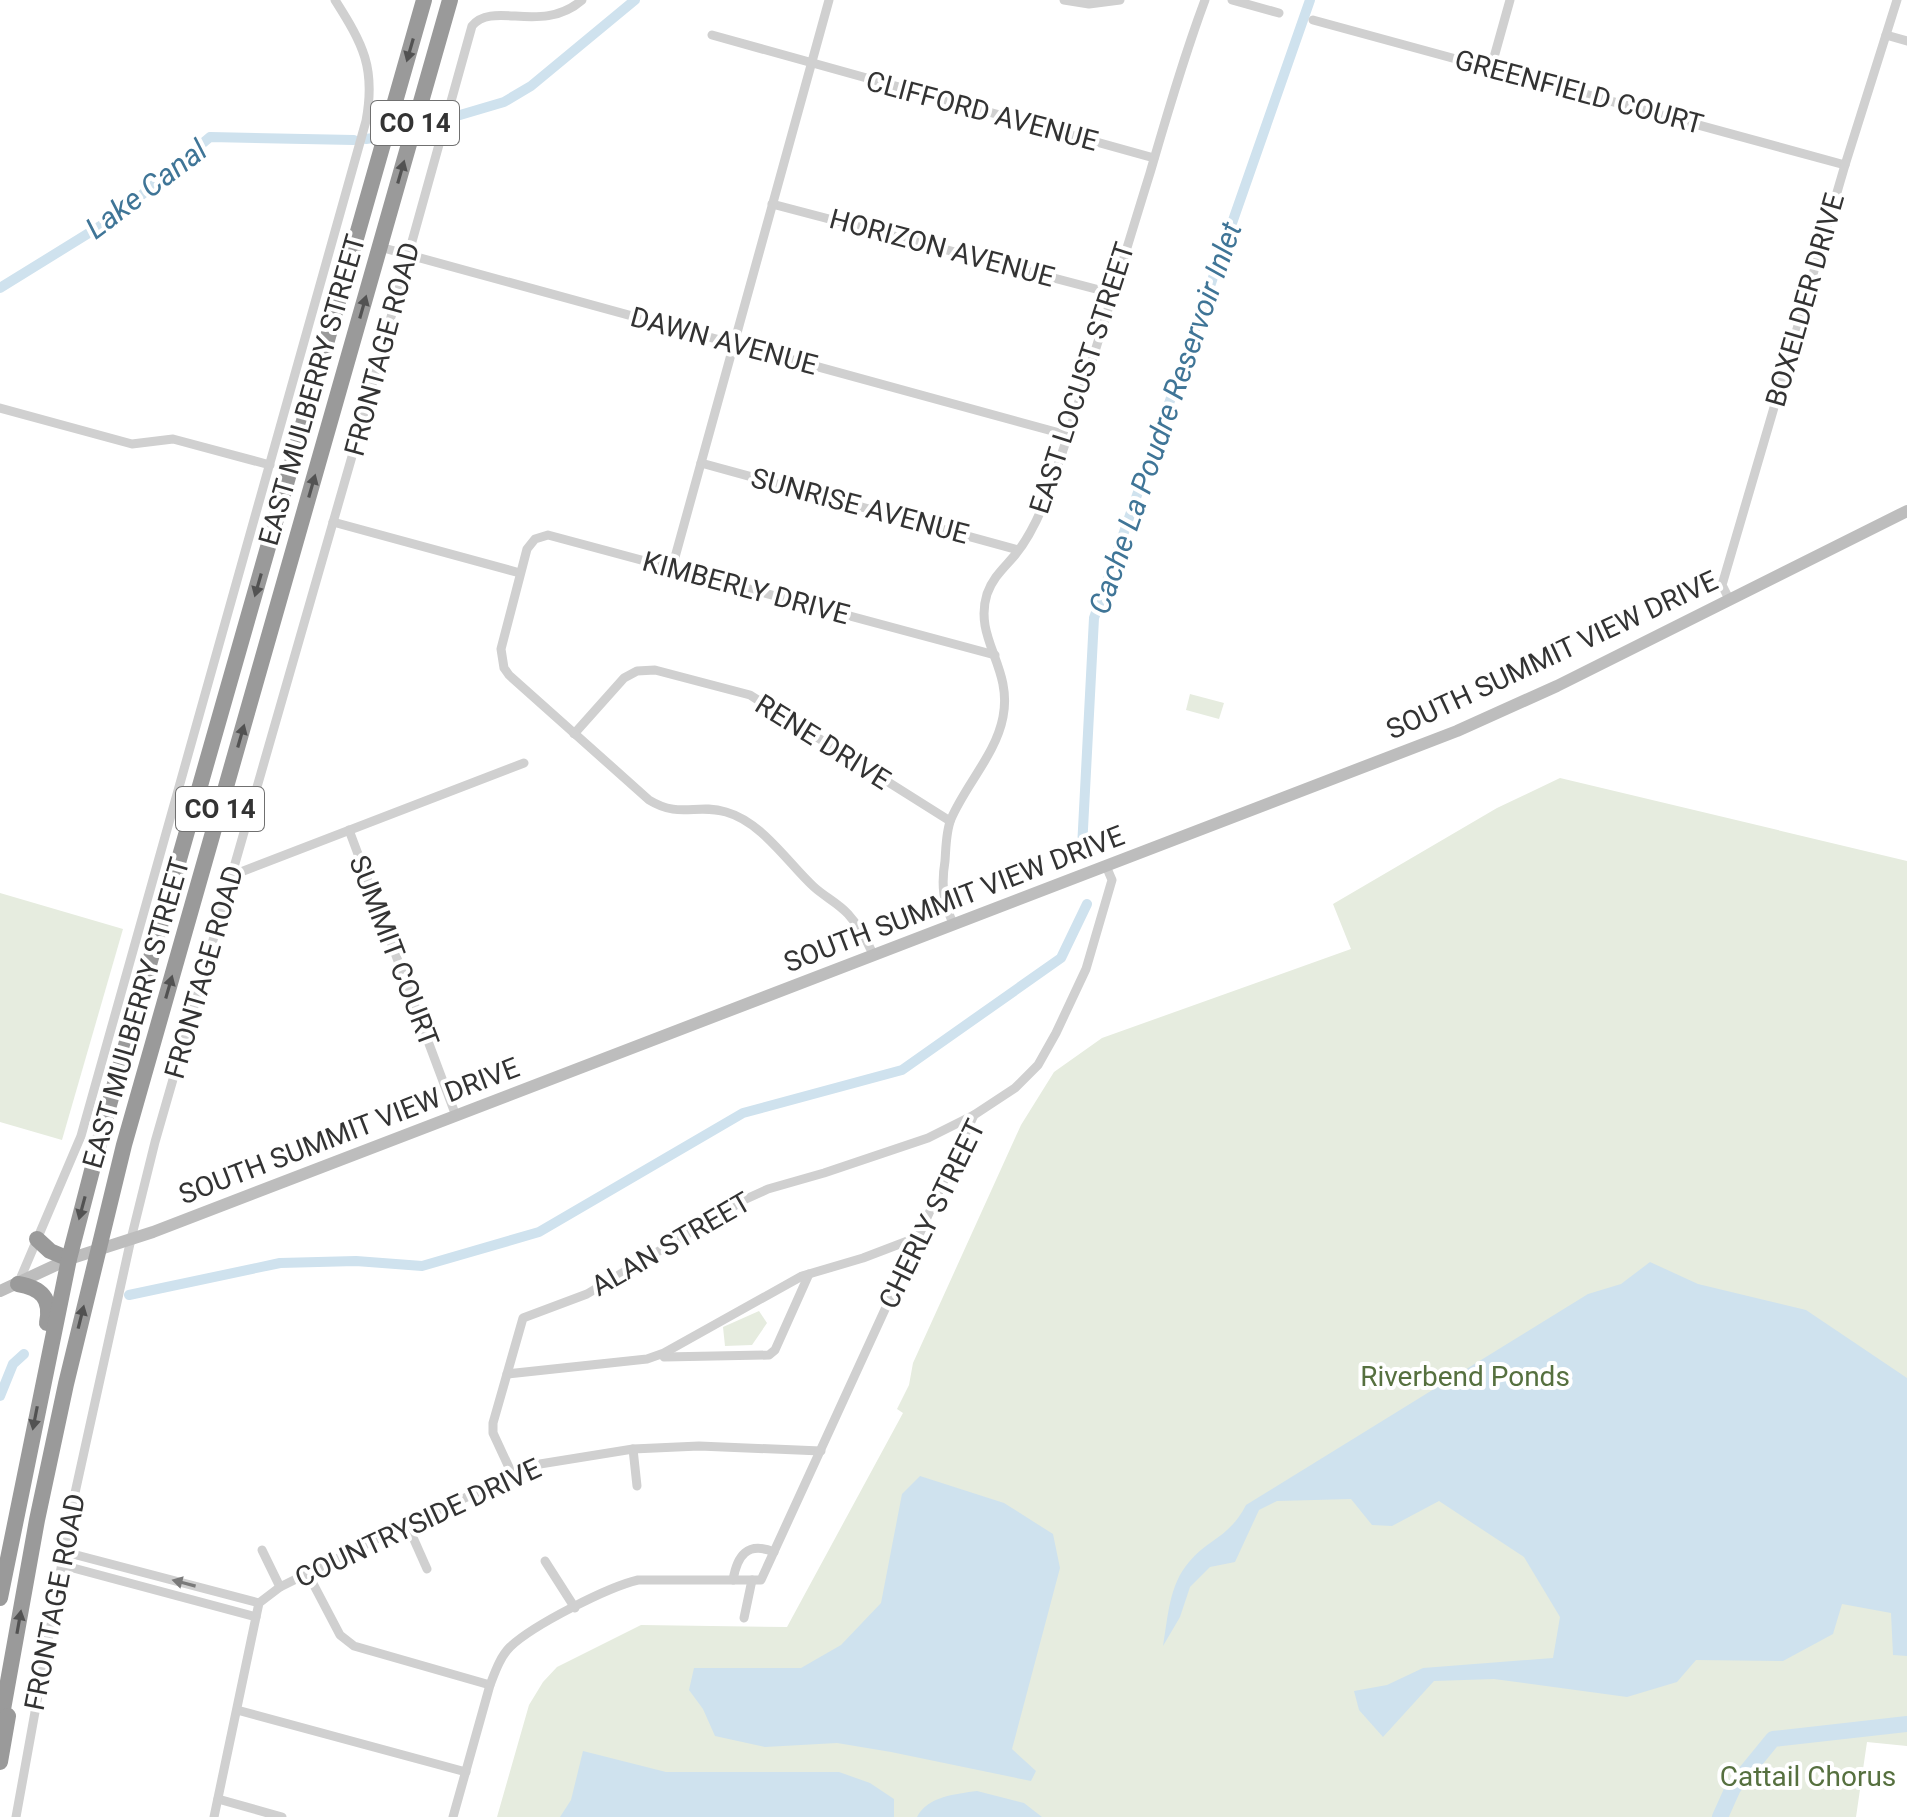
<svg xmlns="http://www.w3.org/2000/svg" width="1907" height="1817" font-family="Roboto,sans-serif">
  <rect width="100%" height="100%" fill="#fff"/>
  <!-- green -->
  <g fill="#e6ecdf">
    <polygon points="1190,694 1224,703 1219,719 1186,710"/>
    <polygon points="1560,778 1907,861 1907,1746 1867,1742 1856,1817 497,1817 529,1705 543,1682 557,1667 641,1625 787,1627 903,1413 897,1409 909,1385 913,1363 1021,1125 1054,1072 1102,1038 1351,949 1333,904 1497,808"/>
    <polygon points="0,893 123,929 62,1140 0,1122"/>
    <polygon points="759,1311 767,1323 752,1345 725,1346 723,1327"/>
  </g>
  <!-- water -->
  <g fill="#cfe2ee">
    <path d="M1650 1262 1698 1284 1806 1310 1907 1378V1656L1893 1655 1891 1613 1842 1604 1833 1634 1783 1661 1696 1660 1677 1682 1627 1697 1494 1679 1434 1681 1383 1737 1359 1710 1354 1691 1387 1685 1423 1668 1553 1658 1560 1617 1524 1557 1439 1501 1392 1526 1372 1525 1351 1499 1277 1501 1259 1510 1235 1562 1210 1567 1190 1587 1180 1617 1163 1646C1168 1617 1169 1585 1189 1562 1209 1538 1229 1538 1246 1505L1588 1294 1621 1284Z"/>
    <polygon points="920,1476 1004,1503 1053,1534 1060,1568 1012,1749 1036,1771 1031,1781 891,1752 837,1743 765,1747 715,1736 703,1709 689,1690 694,1668 801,1668 841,1645 881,1603 902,1494"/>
    <polygon points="583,1751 666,1772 839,1772 870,1783 894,1799 894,1817 560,1817 571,1800"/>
    <path d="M977 1791 1024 1803 1042 1817H917C928 1796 956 1794 977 1791Z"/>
  </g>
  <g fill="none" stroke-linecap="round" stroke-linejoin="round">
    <!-- canal -->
    <g stroke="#cfe2ee" stroke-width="10">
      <polyline points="460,115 504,102 531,86 635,0"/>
      <polyline points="366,139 373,138"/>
      <polyline points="0,288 118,215 210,137 354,140"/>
      <polyline points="1082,848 1094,618 1310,0"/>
      <polyline points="129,1295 280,1263 356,1261 422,1266 539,1232 743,1113 902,1070 1061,958 1087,904"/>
      <polyline points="0,1396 13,1364 24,1354"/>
    </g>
    <!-- river -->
    <polyline stroke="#cfe2ee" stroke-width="16" points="1720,1817 1733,1788 1773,1739 1907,1724"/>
    <!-- street -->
    <g stroke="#d0d0d0" stroke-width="9">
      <polyline points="1064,0 1089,4 1120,0"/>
      <polyline points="1232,0 1279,13"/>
      <polyline points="1313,20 1845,165"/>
      <polyline points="712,35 1154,158"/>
      <polyline points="1886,35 1907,41"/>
      <polyline points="1491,68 1510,0"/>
      <polyline points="772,204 1111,293"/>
      <polyline points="380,247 1067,435"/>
      <polyline points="0,408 132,444 173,439 270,465"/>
      <polyline points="701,463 1018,550"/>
      <polyline points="333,522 520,573"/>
      <polyline points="672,568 829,0"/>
      <polyline points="1729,599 1722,585 1845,165 1897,0"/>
      <polyline points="574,734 624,678 637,671 655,670 750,695 950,821"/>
      <polyline points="349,830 456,1116"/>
      <polyline points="233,875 524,763"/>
      <path d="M954 925C943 903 941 885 945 861 946 847 946 831 951 819 966 784 996 754 1003 717 1013 667 973 639 987 594 993 577 1004 568 1015 555 1030 537 1041 512 1049 491 1086 386 1117 279 1150 173 1167 115 1184 56 1205 0"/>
      <path d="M874 956C867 941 859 926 848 914 838 903 825 897 814 887 788 863 762 822 726 812 696 803 680 819 649 800L509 675 504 668 501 649 527 549 535 539 548 535 995 655"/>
      <path d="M18 1284 81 1136 366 121C376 68 363 44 335 0"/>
      <polyline points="664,1357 769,1355 775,1350 809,1274"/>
      <polyline points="507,1374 647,1359 664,1353 802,1276 863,1258 918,1237"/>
      <polyline points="633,1449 637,1486"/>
      <polyline points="513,1476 493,1433 493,1423 523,1318 587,1294 746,1199 768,1189 824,1173 928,1138 974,1115 1015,1088 1038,1065 1056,1033 1086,969 1112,880 1106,866"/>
      <polyline points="407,1524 427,1569"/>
      <polyline points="262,1550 280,1587"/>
      <polyline points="65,1552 259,1603"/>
      <polyline points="545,1561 575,1608"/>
      <polyline points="62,1565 256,1617"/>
      <polyline points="308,1574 340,1635 354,1646 490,1685"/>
      <path d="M733 1580C737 1556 747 1541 774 1552"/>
      <polyline points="744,1618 752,1580"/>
      <polyline points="237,1710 466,1772"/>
      <polyline points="218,1799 282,1817"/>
      <path d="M16 1817 73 1502 131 1239 155 1142 359 432 472 26C493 0 542 35 582 0"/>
      <polyline points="214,1817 256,1617 259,1603 280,1587 407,1524 540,1464 633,1449 699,1446 821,1451"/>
      <path d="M453 1817 490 1685C495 1672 500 1657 510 1647 533 1625 608 1587 638 1580H761L974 1115"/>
    </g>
    <!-- secondary -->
    <polyline stroke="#bdbdbd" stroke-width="12" points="0,1291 69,1259 153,1232 1457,731 1557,686 1907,511"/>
    <!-- highway -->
    <g stroke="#9a9a9a" stroke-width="16">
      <polyline points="37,1239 50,1251 69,1259"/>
      <path d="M18 1284C41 1288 52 1298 47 1323"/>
      <polyline points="0,1598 69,1259 109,1105 424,0"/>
      <polyline points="0,1726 37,1520 66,1384 124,1145 450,0"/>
      <polyline points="0,1762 8,1716"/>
    </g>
  </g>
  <!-- one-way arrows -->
  <defs><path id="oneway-solid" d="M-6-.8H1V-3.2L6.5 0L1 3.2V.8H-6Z" transform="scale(2)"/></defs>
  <g fill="#525252">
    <use href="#oneway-solid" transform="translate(410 50) rotate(106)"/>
    <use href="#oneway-solid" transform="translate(401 172) rotate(-74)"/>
    <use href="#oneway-solid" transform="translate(363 307) rotate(-74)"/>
    <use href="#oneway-solid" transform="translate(312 486) rotate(-74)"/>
    <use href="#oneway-solid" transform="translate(258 585) rotate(106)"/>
    <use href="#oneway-solid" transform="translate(241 736) rotate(-74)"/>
    <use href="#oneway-solid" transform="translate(169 987) rotate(-74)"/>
    <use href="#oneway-solid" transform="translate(82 1208) rotate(105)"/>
    <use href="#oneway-solid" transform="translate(81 1317) rotate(-76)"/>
    <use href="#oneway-solid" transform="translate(35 1418) rotate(101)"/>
    <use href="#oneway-solid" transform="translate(19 1622) rotate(-80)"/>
  </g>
  <use fill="#7a7a7a" href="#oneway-solid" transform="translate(184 1583) rotate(-165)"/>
  <g text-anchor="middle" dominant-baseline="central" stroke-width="8" stroke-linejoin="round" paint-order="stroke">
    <!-- shield labels -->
    <g fill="#fff" stroke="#707070" stroke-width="2">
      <rect x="371" y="101" width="88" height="44" rx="6"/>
      <rect x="176" y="787" width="88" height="44" rx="6"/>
    </g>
    <g font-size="26" font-weight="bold" fill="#333">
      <text x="415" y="123">CO 14</text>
      <text x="220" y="809">CO 14</text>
    </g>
    <!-- street labels -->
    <g font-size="28" fill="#333" stroke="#fff">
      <text transform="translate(1579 92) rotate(15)">GREENFIELD COURT</text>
      <text transform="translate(982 111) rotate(15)">CLIFFORD AVENUE</text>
      <text transform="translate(942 248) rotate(15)">HORIZON AVENUE</text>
      <text transform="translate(1805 300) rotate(-74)">BOXELDER DRIVE</text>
      <text transform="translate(724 341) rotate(15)">DAWN AVENUE</text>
      <text transform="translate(382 349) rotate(-75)">FRONTAGE ROAD</text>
      <text transform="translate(1082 378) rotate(-72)">EAST LOCUST STREET</text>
      <text transform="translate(312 390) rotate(-74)">EAST MULBERRY STREET</text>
      <text transform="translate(860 506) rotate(15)">SUNRISE AVENUE</text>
      <text transform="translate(746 588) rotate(15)">KIMBERLY DRIVE</text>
      <text transform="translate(1552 655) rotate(-25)">SOUTH SUMMIT VIEW DRIVE</text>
      <text transform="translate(823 742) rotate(32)">RENE DRIVE</text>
      <text transform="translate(954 899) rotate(-21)">SOUTH SUMMIT VIEW DRIVE</text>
      <text transform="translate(394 951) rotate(69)">SUMMIT COURT</text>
      <text transform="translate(204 972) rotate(-74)">FRONTAGE ROAD</text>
      <text transform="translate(136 1013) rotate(-74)">EAST MULBERRY STREET</text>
      <text transform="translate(349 1131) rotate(-21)">SOUTH SUMMIT VIEW DRIVE</text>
      <text transform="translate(932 1214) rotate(-64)">CHERLY STREET</text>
      <text transform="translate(671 1244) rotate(-30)">ALAN STREET</text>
      <text transform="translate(418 1523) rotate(-25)">COUNTRYSIDE DRIVE</text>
      <text transform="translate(55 1602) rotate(-79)">FRONTAGE ROAD</text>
    </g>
    <!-- park labels -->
    <g font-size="28" fill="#56703f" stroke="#fff">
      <text x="1465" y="1376">Riverbend Ponds</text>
      <text x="1808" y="1776">Cattail Chorus</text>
    </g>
    <!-- water labels -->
    <g font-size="30" font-style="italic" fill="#3f7597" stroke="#fff">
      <text transform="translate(146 189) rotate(-37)">Lake Canal</text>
      <text transform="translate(1165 418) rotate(-71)">Cache La Poudre Reservoir Inlet</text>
    </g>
  </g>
</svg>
